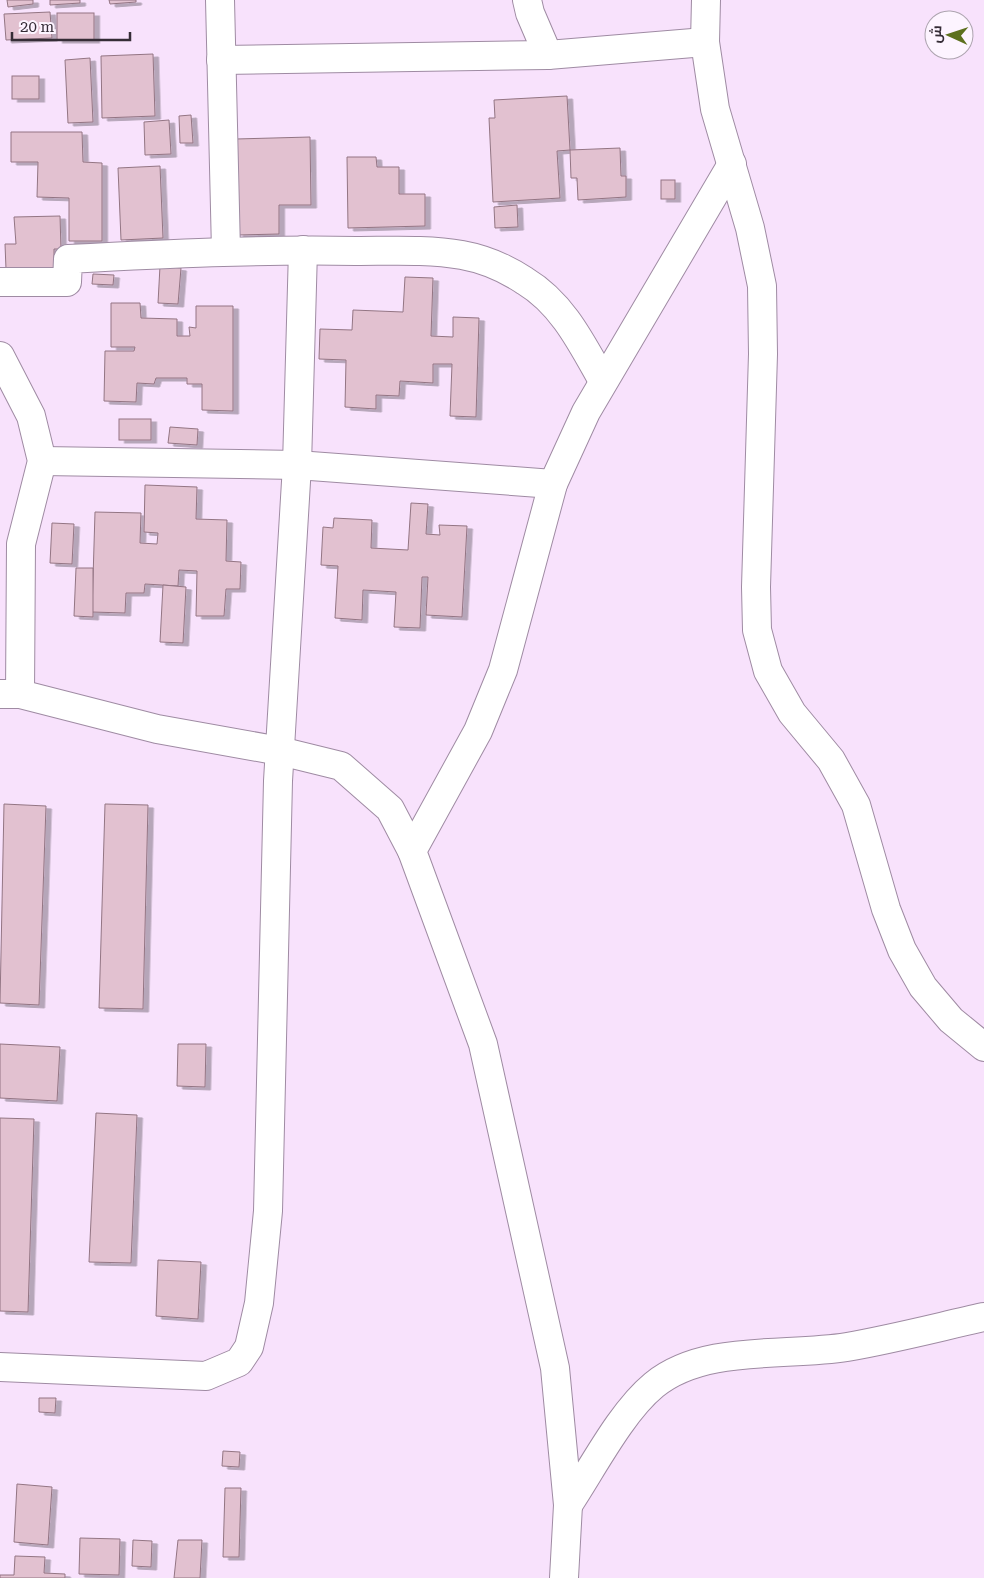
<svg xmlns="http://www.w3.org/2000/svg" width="984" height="1578" font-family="'Roboto Serif',Cairo,serif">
  <defs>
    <filter id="shadow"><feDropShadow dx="5.5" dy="3" stdDeviation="0" flood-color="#0004"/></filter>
  </defs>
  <rect width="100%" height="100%" fill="#f8e2fc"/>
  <!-- building -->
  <g fill="#e2c1d0" stroke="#937583" filter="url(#shadow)">
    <polygon points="7,0 33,0 33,4 8,7"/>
    <polygon points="50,0 80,0 80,3 50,5"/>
    <polygon points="109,0 136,0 136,2 110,4"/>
    <polygon points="50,12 52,38 6,40 4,14"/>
    <rect x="57" y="13" width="37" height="27"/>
    <polygon points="153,54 155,116 102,118 101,56"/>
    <polygon points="90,58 93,122 68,123 65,60"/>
    <rect x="12" y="76" width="27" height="23"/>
    <polygon points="567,96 570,150 557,151 560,198 493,202 489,118 495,118 494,100"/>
    <polygon points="191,115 193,143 180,143 179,116"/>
    <polygon points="169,120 171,154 145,155 144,122"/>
    <polygon points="11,132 82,132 83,162 102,163 102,241 69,241 69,198 37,197 38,162 11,162"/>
    <polygon points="310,137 311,205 279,205 279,234 238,235 236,139"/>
    <polygon points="620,148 621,176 626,176 626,197 578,200 577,178 571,178 570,150"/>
    <polygon points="347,157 376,157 377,167 399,167 399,194 425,194 425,226 348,228"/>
    <polygon points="160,166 163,238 121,240 118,168"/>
    <rect x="661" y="180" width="14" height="19"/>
    <polygon points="517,205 518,227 495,228 494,207"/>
    <polygon points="60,216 61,249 54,249 54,268 6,269 5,244 16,244 14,217"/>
    <polygon points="160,266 181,268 178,304 158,303"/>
    <polygon points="93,274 114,275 113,285 92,284"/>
    <polygon points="405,277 433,278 431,336 453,337 453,317 479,318 476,417 450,416 452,364 433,364 433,383 400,381 399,396 376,395 376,409 345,407 346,360 319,359 320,329 352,330 353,310 403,312"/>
    <polygon points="111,303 140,303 141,318 177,319 177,336 190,336 189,327 196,328 196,306 233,306 233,411 202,410 202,384 187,384 187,378 156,378 154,384 137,383 136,402 104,401 105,351 134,351 135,347 111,347"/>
    <rect x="119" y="419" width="32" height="21"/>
    <polygon points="170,427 198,429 197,445 168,443"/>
    <polygon points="145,485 197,487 196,519 227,520 226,561 241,562 240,589 226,589 224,616 196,616 197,571 179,570 178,586 145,584 144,593 126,593 125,613 92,612 95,512 141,513 140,543 157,544 158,533 144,532"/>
    <polygon points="411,503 428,504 426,534 440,535 439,525 467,526 462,617 426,615 428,577 422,577 420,628 394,627 396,592 363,590 362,620 335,618 338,566 321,565 323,527 333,528 334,518 372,520 371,548 408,550"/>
    <polygon points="52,523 74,524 72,564 50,563"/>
    <polygon points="76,568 93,568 93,617 74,616"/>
    <polygon points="163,585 186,587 183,643 160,642"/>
    <polygon points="4,804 46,806 39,1005 0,1003"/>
    <polygon points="105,804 148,805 143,1009 99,1008"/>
    <polygon points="0,1044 60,1047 57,1101 0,1098"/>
    <polygon points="178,1044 206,1044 205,1087 177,1086"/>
    <polygon points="96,1113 137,1115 131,1263 89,1262"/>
    <polygon points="0,1118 34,1119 28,1312 0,1311"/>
    <polygon points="158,1260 201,1262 198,1319 156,1316"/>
    <polygon points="39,1398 56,1398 55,1413 39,1412"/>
    <polygon points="223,1451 240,1452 239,1467 222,1466"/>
    <polygon points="17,1484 52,1487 48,1545 14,1542"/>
    <polygon points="225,1488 241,1488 239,1557 223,1557"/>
    <polygon points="80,1538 120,1539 119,1575 79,1574"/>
    <polygon points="133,1540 152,1541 151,1567 132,1566"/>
    <polygon points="178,1540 202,1540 200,1578 174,1578"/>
    <polygon points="15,1556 45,1557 44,1573 65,1574 65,1578 0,1578 0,1575 14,1575"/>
  </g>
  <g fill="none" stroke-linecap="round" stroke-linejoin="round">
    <!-- minor casing -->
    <g stroke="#9f8ba3" stroke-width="30">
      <g id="minor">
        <polyline points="220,0 226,251"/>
        <polyline points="527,0 530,13 548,55"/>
        <polyline points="706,0 705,42 715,109 750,228 762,286 763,354 756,587 757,630 768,671 792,713 831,760 856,805 886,909 902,950 923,987 951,1020 984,1047"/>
        <polyline points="221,60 548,55 705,42"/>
        <path d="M0 282H67L68 259C164 254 260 249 356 251 391 251 428 249 462 255 484 259 507 269 525 281 563 304 582 344 603 381"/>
        <polyline points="0,356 31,416 42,461 21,544 20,694"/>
        <polyline points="42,461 297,465 553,484"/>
        <polyline points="0,694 20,694 157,729 280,751 341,766 390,809 412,851"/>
        <polyline points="0,1367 206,1376 239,1362 249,1347 259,1303 268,1211 278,781 297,465 303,250"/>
        <path d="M568 1505C592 1469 621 1412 654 1385 704 1344 786 1357 847 1347 893 1339 939 1327 984 1317"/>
        <polyline points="564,1578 568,1505 555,1368 483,1044 412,851 478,731 503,670 553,484 586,412 732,164"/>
      </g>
    </g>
    <!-- minor -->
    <use href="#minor" stroke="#fff" stroke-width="28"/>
  </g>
  <!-- north arrow -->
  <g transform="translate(949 35) rotate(273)"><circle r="24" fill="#fdf4ff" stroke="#ada4af"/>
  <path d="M0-4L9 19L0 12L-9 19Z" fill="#5d701e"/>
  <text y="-8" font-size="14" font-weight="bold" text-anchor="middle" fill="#352c36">ش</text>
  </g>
  <!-- scale -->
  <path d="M12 32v8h118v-8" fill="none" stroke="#352c36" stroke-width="2.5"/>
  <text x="20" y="32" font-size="15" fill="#352c36" stroke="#fdf4ff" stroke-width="4" paint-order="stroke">20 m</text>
</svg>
